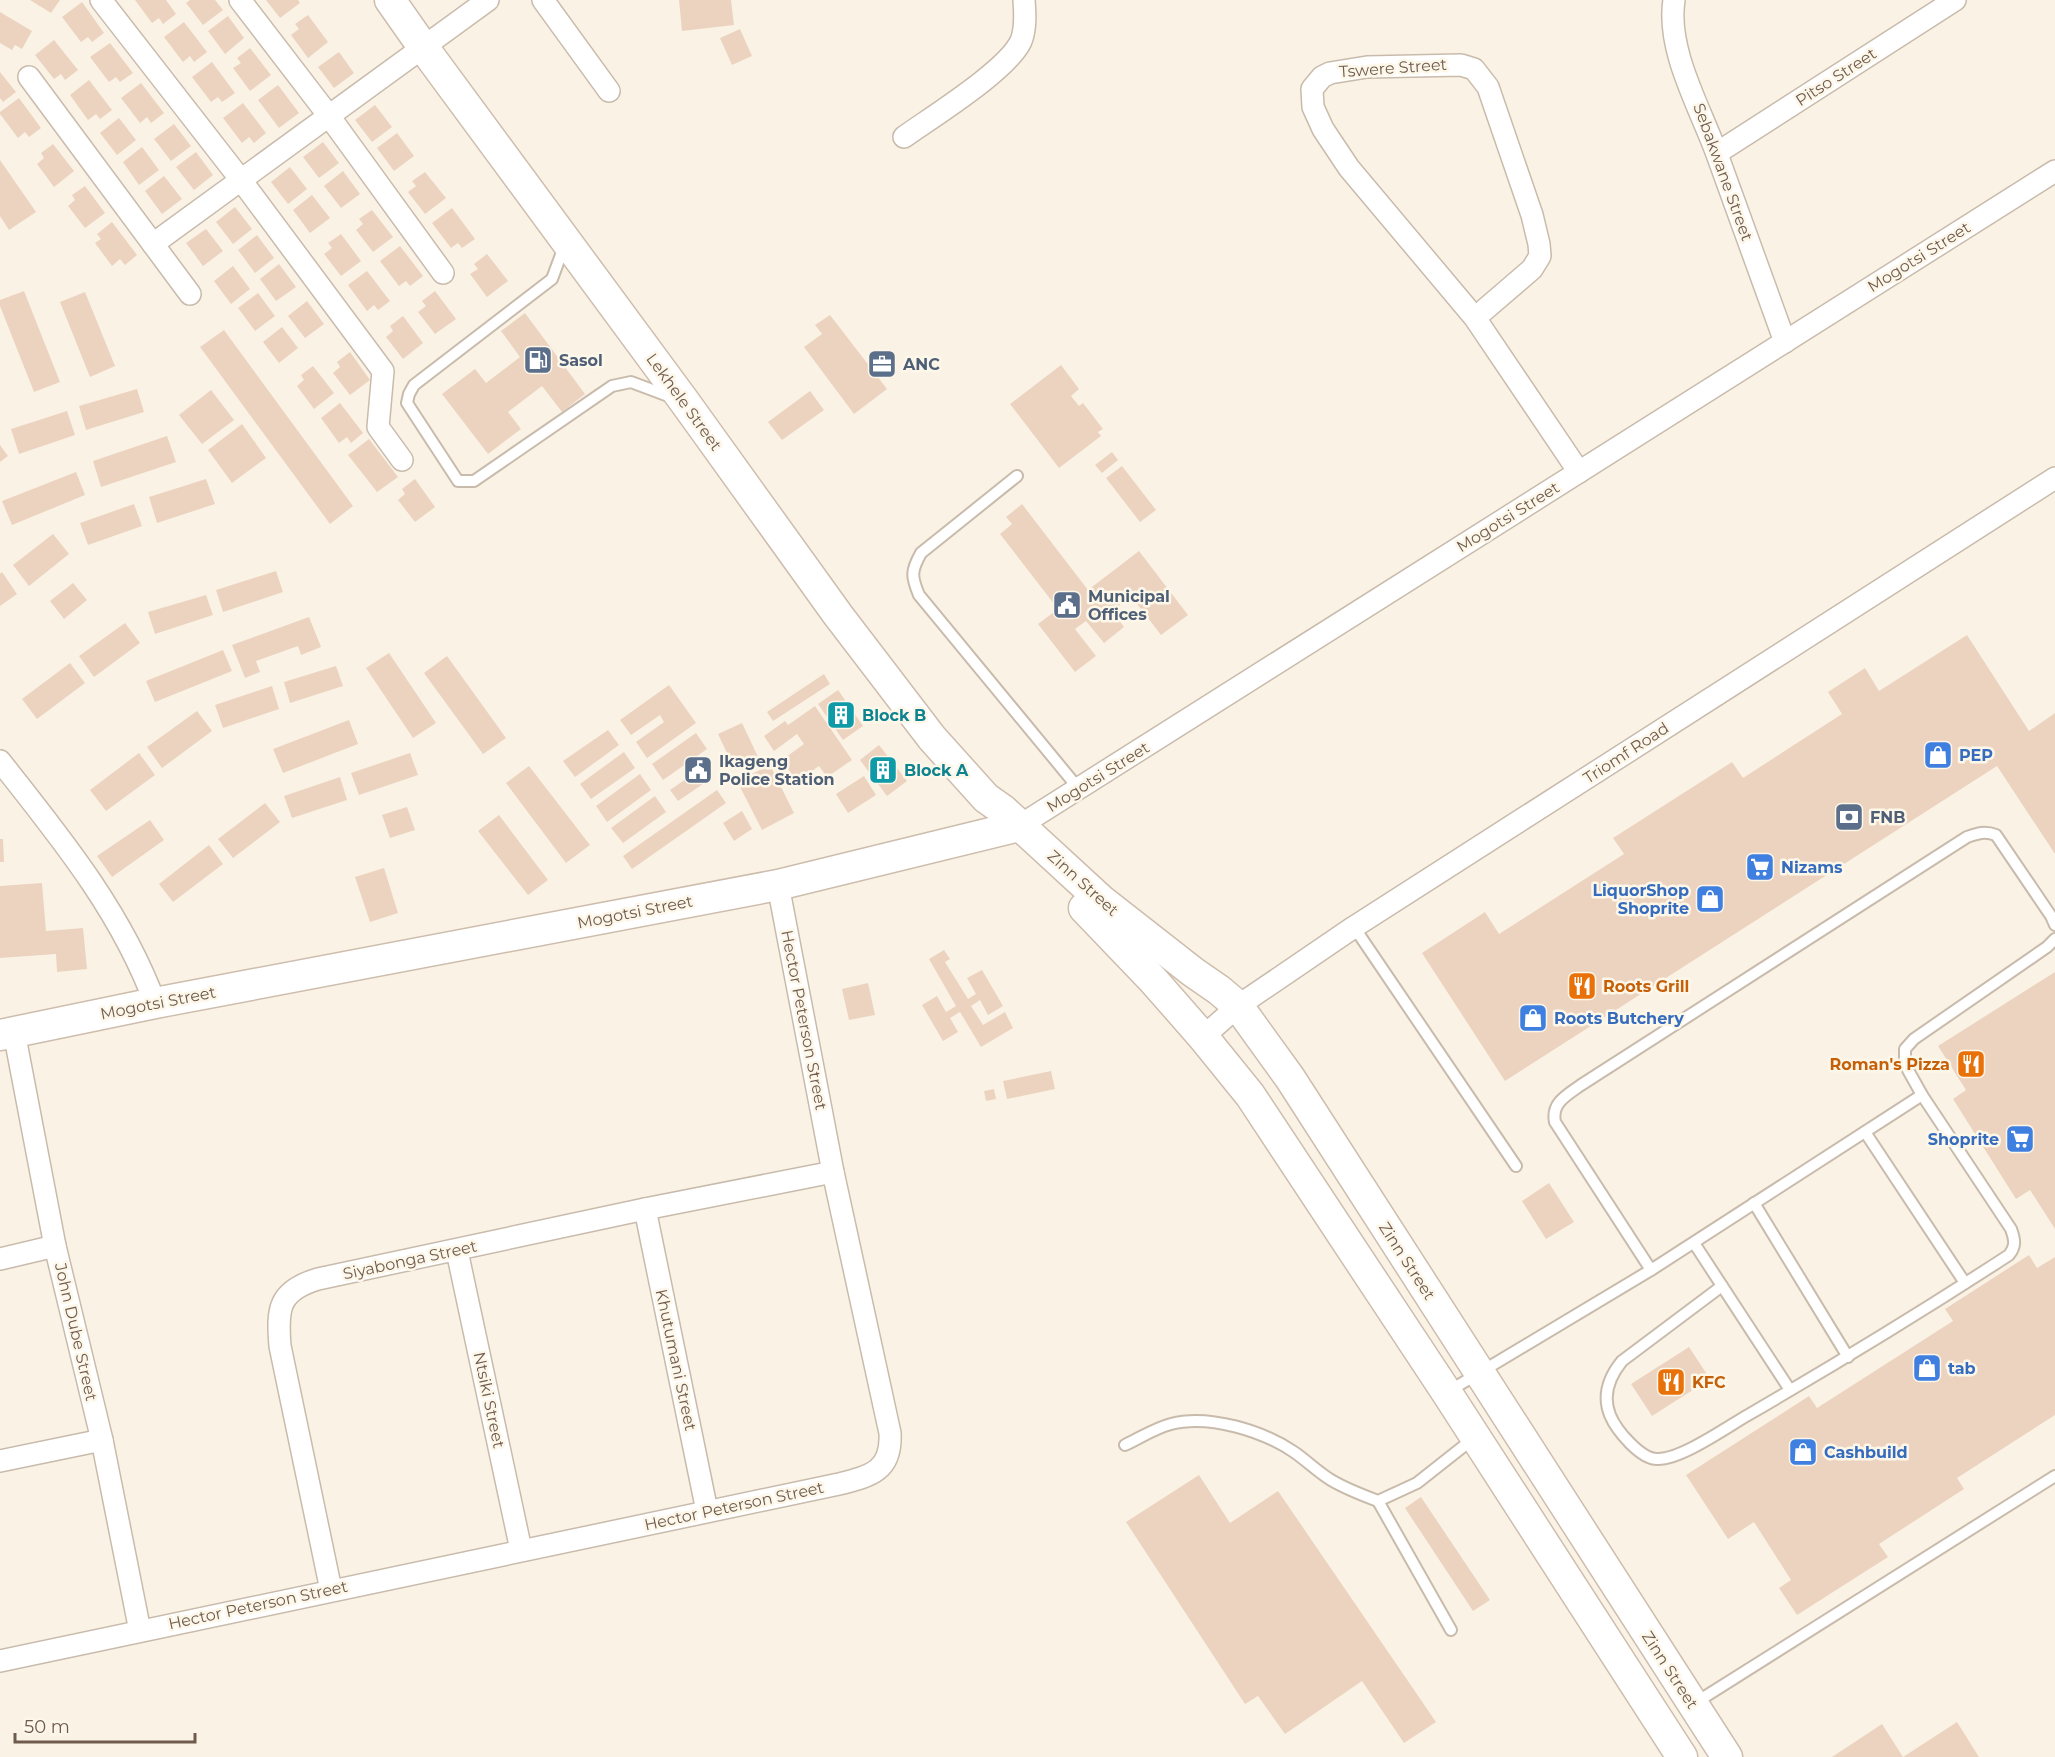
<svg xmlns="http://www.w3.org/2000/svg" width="2055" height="1757" font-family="Montserrat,sans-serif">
  <rect width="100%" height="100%" fill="#faf3e5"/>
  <!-- building -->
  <g fill="#ecd3bf">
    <polygon points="30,0 60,0 51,13"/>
    <polygon points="135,0 166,0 176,14 163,24 159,18 152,23"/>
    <polygon points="190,0 215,0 223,10 203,25 186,3"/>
    <polygon points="266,0 298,0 300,3 280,18"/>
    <polygon points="679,0 731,0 734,25 682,31"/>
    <polygon points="82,2 104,33 92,42 88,37 81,42 62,17"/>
    <polygon points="0,12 32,31 22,49 15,45 12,50 0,43"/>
    <polygon points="308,15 328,42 308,58 291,35 299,29 295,24"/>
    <polygon points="228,16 244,38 225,54 208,31"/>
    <polygon points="184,22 207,52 194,62 190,56 183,62 164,37"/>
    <polygon points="740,29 752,56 732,65 720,38"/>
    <polygon points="54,40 78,70 65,80 61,74 54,79 35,55"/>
    <polygon points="110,43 133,73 120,82 116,77 109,82 90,57"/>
    <polygon points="250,48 271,75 250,91 233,68 241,63 237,58"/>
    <polygon points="339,52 354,73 334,88 318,67"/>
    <polygon points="212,62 235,93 222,102 218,97 211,102 192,77"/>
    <polygon points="0,72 16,92 3,102 0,98"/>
    <polygon points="89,80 112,110 100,119 96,114 88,120 70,95"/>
    <polygon points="141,83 164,113 151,123 147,117 140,123 121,98"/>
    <polygon points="278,85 299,113 279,128 258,100"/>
    <polygon points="19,98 41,128 29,137 25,132 18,138 0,114 0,112"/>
    <polygon points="243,103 266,133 254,143 249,137 242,143 223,118"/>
    <polygon points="375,105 392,127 372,142 355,120"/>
    <polygon points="119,118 136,140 117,155 100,133"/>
    <polygon points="174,124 191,146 171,161 154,139"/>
    <polygon points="397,133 414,156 394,171 377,148"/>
    <polygon points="323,142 339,163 319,178 303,157"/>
    <polygon points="53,144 74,171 54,187 37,164 44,158 41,153"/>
    <polygon points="142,147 159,170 139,185 123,162"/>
    <polygon points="196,152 213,175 194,190 176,167"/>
    <polygon points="0,160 36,212 9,230 0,216"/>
    <polygon points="290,167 307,189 288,204 271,182"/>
    <polygon points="343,171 360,194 341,208 324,186"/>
    <polygon points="425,172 446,198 425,214 408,192 416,186 412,181"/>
    <polygon points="164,176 182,199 162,214 145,191"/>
    <polygon points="85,186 105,213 85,228 68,206 75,200 72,195"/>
    <polygon points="312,195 330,218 310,233 293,210"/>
    <polygon points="235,207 252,229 233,244 216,222"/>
    <polygon points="452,208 475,239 462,248 458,243 451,248 432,223"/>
    <polygon points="372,210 393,237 373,252 356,230 363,224 359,219"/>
    <polygon points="112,222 137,255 125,265 120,259 112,266 95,243 101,239 97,234"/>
    <polygon points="206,229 223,251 203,266 186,243"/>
    <polygon points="341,234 361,261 341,276 324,254 332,248 328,243"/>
    <polygon points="257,235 274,258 255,273 238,250"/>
    <polygon points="400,246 423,276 410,286 406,281 399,286 380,261"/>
    <polygon points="487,254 508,281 487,297 470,274 478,269 474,264"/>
    <polygon points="279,264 296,287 276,301 260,279"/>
    <polygon points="233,266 250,289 231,304 214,281"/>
    <polygon points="367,271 390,301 378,310 374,305 367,311 348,285"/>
    <polygon points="24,291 60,382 34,392 0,306 0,300"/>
    <polygon points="435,291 456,319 435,334 418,312 426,306 422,301"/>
    <polygon points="85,292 115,366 90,377 60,302"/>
    <polygon points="258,293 275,316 255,331 238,308"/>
    <polygon points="307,301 324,324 305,338 288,316"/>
    <polygon points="525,313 585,394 562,412 542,386 508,412 521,429 488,454 442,394 475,369 486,383 520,357 501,331"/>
    <polygon points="830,315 887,389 854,414 804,347 822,334 815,325"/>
    <polygon points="403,316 423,343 403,359 386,337 393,331 390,326"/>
    <polygon points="282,327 298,348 279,363 263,342"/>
    <polygon points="224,330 353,506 330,524 200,347"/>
    <polygon points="350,352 370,380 350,395 333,373 340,367 337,362"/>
    <polygon points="1061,365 1079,389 1071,396 1079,406 1083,403 1103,429 1098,432 1101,436 1059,468 1010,404"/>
    <polygon points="313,366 334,393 314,409 297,386 304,380 301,375"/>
    <polygon points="137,389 144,412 86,430 79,406"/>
    <polygon points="211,390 234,420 202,444 179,415"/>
    <polygon points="810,391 824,410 782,440 768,422"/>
    <polygon points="340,403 363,433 351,443 347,437 339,443 321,418"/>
    <polygon points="67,411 75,435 19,454 11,429"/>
    <polygon points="242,424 266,458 232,483 208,450"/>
    <polygon points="167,436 176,462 101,487 93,461"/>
    <polygon points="369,439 398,477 377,492 348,455"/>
    <polygon points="0,445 8,456 0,462"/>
    <polygon points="1112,452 1118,460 1102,473 1095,465"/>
    <polygon points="1122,466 1156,510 1140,522 1106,478"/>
    <polygon points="76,472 85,495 12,525 2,501"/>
    <polygon points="206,479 215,504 157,523 149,497"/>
    <polygon points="415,479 435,507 415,522 398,500 405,494 402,489"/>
    <polygon points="134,504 142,526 88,545 80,523"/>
    <polygon points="1022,504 1088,590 1139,551 1188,615 1161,635 1131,596 1112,611 1124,627 1104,643 1086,621 1075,629 1096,656 1075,672 1038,624 1058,609 1000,534 1012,524 1006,517"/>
    <polygon points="53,534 69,554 29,586 13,565"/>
    <polygon points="276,571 283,592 223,612 216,590"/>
    <polygon points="2,572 17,594 0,606 0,574"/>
    <polygon points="73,583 87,600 64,619 50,601"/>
    <polygon points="206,595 213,615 155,634 148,612"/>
    <polygon points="309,617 321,647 301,655 298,646 256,661 260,672 245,678 232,645"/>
    <polygon points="125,623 140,643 94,677 79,656"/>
    <polygon points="1967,635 2029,731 2055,713 2055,854 1997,766 1505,1081 1422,953 1485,912 1499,934 1624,854 1613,838 1732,762 1743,778 1842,714 1828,692 1865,668 1879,691"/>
    <polygon points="223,650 232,671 155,702 146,681"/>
    <polygon points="389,653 436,723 413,738 366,668"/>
    <polygon points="447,656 506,738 483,754 424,673"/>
    <polygon points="70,663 85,683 37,719 22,699"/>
    <polygon points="336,666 343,686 290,703 284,682"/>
    <polygon points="824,674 830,684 773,721 767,712"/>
    <polygon points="669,685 696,723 647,758 636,742 664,722 660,715 631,735 620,720"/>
    <polygon points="272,686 279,709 223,728 215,705"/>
    <polygon points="838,690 863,726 843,740 818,704"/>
    <polygon points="815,706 852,760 827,777 819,766 797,782 782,760 804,744 797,734 774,751 764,736 785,721 788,725"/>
    <polygon points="197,711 212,731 162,768 147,747"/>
    <polygon points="349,720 358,744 283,773 273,749"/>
    <polygon points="742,723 759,759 735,770 718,734"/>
    <polygon points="608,730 619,745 575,777 563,761"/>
    <polygon points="696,733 707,749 663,780 652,764"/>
    <polygon points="879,745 907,781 887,796 860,760"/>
    <polygon points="624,752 635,768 591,799 580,784"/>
    <polygon points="139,753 155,775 106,811 90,790"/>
    <polygon points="410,753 418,775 359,795 351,773"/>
    <polygon points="770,765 794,813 762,830 737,781"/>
    <polygon points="529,766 590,845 566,863 506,783"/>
    <polygon points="696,772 703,784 678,801 670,790"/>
    <polygon points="640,774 651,790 607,822 596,806"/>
    <polygon points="864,776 876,795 848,813 836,794"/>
    <polygon points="340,777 347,800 292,818 284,796"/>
    <polygon points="717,790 726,803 632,869 623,856"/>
    <polygon points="655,796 666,812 623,843 611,828"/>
    <polygon points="265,803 280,822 233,858 218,839"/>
    <polygon points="407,807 415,830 390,838 382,815"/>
    <polygon points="742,811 752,829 734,841 723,823"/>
    <polygon points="499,815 548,880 528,895 478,831"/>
    <polygon points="150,820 164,840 112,877 97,856"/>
    <polygon points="0,839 3,839 4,862 0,862"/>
    <polygon points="209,845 223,864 173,902 159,884"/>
    <polygon points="384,868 398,913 370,922 355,877"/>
    <polygon points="42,883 46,931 83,928 87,969 57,972 56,954 0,958 0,886"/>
    <polygon points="944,950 950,959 945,962 968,999 976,994 967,978 982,970 1003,1006 988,1015 980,1000 971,1006 983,1025 1005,1012 1013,1028 981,1047 960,1012 950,1018 958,1032 943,1041 922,1005 937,996 946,1012 956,1006 929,959"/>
    <polygon points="2055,972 2055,1229 2030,1190 2016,1199 1953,1099 1966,1090 1938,1046"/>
    <polygon points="868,983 875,1015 849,1020 842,989"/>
    <polygon points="1051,1071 1055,1089 1007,1099 1003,1081"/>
    <polygon points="994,1089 996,1099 986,1101 984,1091"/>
    <polygon points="1549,1183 1574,1222 1546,1239 1522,1201"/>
    <polygon points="2029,1255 2037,1268 2055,1257 2055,1415 1957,1478 1964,1489 1879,1544 1888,1557 1797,1615 1779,1588 1791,1580 1754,1522 1728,1539 1686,1475 1809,1396 1817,1408 1953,1321 1945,1309"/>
    <polygon points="1689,1347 1710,1379 1652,1416 1631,1384"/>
    <polygon points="1199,1475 1230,1523 1278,1491 1436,1722 1404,1743 1362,1681 1285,1734 1258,1696 1245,1704 1126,1522"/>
    <polygon points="1421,1497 1490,1600 1473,1611 1405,1508"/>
    <polygon points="1957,1722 1979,1757 1832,1757 1882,1724 1903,1757"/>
  </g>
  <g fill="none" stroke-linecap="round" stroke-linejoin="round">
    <!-- lane casing -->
    <g stroke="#c9bbac" stroke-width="14">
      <g id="lane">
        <polyline points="565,244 552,279 414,385 409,394 407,403 458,481 474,481 612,386 631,382 671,397"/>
        <path d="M1017 476 921 553C911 571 911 576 919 595L1079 789"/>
        <polyline points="1354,927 1516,1166"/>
        <polyline points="1865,1132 1965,1283"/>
        <polyline points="1754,1203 1848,1357"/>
        <polyline points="1694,1243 1790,1390"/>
        <path d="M1651 1270 1555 1122C1551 1103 1567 1095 1581 1085L1967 837C1978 833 1985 831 1996 835L2051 916 2055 925"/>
        <path d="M1722 1286 1622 1361C1609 1377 1602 1395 1610 1415 1616 1430 1641 1460 1658 1459 1682 1459 1727 1427 1748 1415 1836 1364 1923 1311 2009 1255 2016 1246 2015 1240 2011 1229L1922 1095 1908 1070 1905 1058V1049L1914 1039 2047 947 2055 939"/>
        <polyline points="1449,1391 1651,1270 1922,1095"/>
        <path d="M1125 1445C1140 1438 1155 1428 1171 1424 1209 1414 1263 1431 1294 1452 1307 1461 1318 1472 1331 1480 1346 1489 1362 1495 1378 1501L1417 1483 1474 1438"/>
        <polyline points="1378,1501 1451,1630"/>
        <polyline points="1695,1703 2055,1476"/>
      </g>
    </g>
    <!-- street casing -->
    <g stroke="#c9bbac" stroke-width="24">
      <g id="street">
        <polyline points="101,0 241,180 383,371 378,427 402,460"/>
        <polyline points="240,0 329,116 443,273"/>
        <polyline points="543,0 609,91"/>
        <path d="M1674 0C1666 51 1701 109 1718 157 1740 218 1762 280 1785 342"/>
        <polyline points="29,77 190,294"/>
        <path d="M904 137C932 117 1008 70 1021 41 1026 29 1025 13 1024 0"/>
        <polyline points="1717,153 1955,0"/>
        <polyline points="153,244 488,0"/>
        <polyline points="1475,318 1532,269 1540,256 1539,244 1532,215 1488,87 1474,69 1461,65 1367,67 1330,73 1322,77 1312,89 1313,107 1323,129 1349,168 1475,318 1579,472"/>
        <path d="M0 761C60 837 121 911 155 1003"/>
        <polyline points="1019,826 2055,171"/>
        <polyline points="14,1032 55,1246 102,1440 140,1631"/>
        <polyline points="1203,1037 1238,1006 1354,927 2055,478"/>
        <polyline points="645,1209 707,1511"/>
        <polyline points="457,1251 521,1550"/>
        <polyline points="0,1259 55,1246"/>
        <polyline points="0,1461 102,1440"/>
        <path d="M331 1590 280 1346C277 1309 278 1291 318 1279L645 1209 833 1172"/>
        <path d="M0 1661 839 1484C871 1476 892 1471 890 1433L833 1172 778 885"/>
      </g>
    </g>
    <!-- secondary casing -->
    <g stroke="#cebdad" stroke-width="33">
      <g id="secondary">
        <polyline points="390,0 423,47 684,401 838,615 932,738 986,798 1003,810 1101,900 1193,972 1219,990 1238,1006 1290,1078 1727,1757"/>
        <polyline points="1084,908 1153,980 1203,1037 1250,1095 1447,1393 1682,1757"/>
        <polyline points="0,1035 155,1003 778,885 1019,826"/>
      </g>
    </g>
    <!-- lane -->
    <use href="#lane" stroke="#fff" stroke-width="10"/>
    <!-- street -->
    <use href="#street" stroke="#fff" stroke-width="21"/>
    <!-- secondary -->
    <use href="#secondary" stroke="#fff" stroke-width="30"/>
  </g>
  <!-- icons -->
  <defs>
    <g id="fuel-square" transform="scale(1.5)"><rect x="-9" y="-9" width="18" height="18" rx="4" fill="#5c6f8a" stroke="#fdf7ea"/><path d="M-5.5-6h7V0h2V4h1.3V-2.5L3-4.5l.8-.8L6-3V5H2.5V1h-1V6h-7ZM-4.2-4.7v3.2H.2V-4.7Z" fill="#fff"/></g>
    <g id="office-square" transform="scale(1.5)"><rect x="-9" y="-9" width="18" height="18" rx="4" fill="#5c6f8a" stroke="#fdf7ea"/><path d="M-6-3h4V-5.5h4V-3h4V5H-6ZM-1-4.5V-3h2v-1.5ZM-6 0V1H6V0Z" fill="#fff"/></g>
    <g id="civic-square" transform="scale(1.5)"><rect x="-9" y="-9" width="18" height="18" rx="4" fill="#5c6f8a" stroke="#fdf7ea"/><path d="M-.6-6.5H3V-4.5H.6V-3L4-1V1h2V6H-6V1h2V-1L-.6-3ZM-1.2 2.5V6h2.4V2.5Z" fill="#fff"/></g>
    <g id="building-square" transform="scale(1.5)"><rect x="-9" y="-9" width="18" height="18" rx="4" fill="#0f9aa8" stroke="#fdf7ea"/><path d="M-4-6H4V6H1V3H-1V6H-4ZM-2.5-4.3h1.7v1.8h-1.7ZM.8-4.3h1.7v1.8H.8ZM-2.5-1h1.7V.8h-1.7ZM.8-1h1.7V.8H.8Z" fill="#fff"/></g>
    <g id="shop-square" transform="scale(1.5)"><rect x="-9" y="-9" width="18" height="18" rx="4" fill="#3f7fe0" stroke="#fdf7ea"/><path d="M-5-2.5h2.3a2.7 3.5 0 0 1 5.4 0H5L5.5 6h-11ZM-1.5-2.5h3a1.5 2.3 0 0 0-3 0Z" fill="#fff"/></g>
    <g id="bank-square" transform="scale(1.5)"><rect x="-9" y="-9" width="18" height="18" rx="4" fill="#5c6f8a" stroke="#fdf7ea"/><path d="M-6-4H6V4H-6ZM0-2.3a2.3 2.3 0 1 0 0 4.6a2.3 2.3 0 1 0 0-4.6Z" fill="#fff"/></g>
    <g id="supermarket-square" transform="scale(1.5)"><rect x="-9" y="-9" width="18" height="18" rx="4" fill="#3f7fe0" stroke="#fdf7ea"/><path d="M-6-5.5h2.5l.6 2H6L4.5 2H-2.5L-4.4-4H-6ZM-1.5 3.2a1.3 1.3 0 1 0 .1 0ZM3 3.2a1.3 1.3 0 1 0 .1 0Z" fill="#fff"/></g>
    <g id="restaurant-square" transform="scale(1.5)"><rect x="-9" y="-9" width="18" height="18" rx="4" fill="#e8710a" stroke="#fdf7ea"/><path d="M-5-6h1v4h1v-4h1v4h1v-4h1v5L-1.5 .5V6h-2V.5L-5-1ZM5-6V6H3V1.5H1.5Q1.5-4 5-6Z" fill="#fff"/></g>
  </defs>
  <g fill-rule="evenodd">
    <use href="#fuel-square" x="538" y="360"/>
    <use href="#office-square" x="882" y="364"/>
    <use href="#civic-square" x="1067" y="605"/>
    <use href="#building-square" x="841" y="715"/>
    <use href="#shop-square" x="1938" y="755"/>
    <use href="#civic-square" x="698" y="770"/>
    <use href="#building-square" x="883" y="770"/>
    <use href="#bank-square" x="1849" y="817"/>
    <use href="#supermarket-square" x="1760" y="867"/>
    <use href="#shop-square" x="1710" y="899"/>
    <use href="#restaurant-square" x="1582" y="986"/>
    <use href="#shop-square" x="1533" y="1018"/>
    <use href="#restaurant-square" x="1971" y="1064"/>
    <use href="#supermarket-square" x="2020" y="1139"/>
    <use href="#shop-square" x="1927" y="1368"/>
    <use href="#restaurant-square" x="1671" y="1382"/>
    <use href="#shop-square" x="1803" y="1452"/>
  </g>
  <g text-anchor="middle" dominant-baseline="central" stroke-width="5" stroke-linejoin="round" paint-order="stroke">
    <!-- street labels -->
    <g font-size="16" fill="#6f5b4d" stroke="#fdf7ea">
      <text transform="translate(1393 68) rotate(-4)">Tswere Street</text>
      <text transform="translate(1836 77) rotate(-33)">Pitso Street</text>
      <text transform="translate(1723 172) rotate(70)">Sebakwane Street</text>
      <text transform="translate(1919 257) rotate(-32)">Mogotsi Street</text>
      <text transform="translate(684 402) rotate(54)">Lekhele Street</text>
      <text transform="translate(1508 517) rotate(-32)">Mogotsi Street</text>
      <text transform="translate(1626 753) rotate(-33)">Triomf Road</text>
      <text transform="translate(1098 777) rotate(-32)">Mogotsi Street</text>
      <text transform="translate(1083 883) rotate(42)">Zinn Street</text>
      <text transform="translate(635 912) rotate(-11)">Mogotsi Street</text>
      <text transform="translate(158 1003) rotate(-11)">Mogotsi Street</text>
      <text transform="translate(804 1020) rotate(79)">Hector Peterson Street</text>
      <text transform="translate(410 1260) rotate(-12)">Siyabonga Street</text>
      <text transform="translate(1407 1261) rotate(57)">Zinn Street</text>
      <text transform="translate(76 1332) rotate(77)">John Dube Street</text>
      <text transform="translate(676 1360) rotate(78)">Khutumani Street</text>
      <text transform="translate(489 1400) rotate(78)">Ntsiki Street</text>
      <text transform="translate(734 1506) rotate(-12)">Hector Peterson Street</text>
      <text transform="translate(258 1605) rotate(-12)">Hector Peterson Street</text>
      <text transform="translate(1670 1670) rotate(57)">Zinn Street</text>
    </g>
    <!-- service labels -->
    <g font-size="16" font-weight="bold" fill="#4e5e75" stroke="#fdf7ea" text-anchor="start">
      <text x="559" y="360">Sasol</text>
      <text x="903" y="364">ANC</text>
      <text x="1088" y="596">Municipal<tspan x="1088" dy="18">Offices</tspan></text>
      <text x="719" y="761">Ikageng<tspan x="719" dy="18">Police Station</tspan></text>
      <text x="1870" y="817">FNB</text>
    </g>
    <!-- culture labels -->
    <g font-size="16" font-weight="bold" fill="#0d838f" stroke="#fdf7ea" text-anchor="start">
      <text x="862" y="715">Block B</text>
      <text x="904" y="770">Block A</text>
    </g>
    <!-- shop labels -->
    <g font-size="16" font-weight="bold" fill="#366cbe" stroke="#fdf7ea" text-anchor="start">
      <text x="1959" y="755">PEP</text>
      <text x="1781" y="867">Nizams</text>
      <text x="1689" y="890" text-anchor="end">LiquorShop<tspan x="1689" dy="18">Shoprite</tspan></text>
      <text x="1554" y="1018">Roots Butchery</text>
      <text x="1999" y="1139" text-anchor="end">Shoprite</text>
      <text x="1948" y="1368">tab</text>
      <text x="1824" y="1452">Cashbuild</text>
    </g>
    <!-- food labels -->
    <g font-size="16" font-weight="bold" fill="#c56008" stroke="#fdf7ea" text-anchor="start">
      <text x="1603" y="986">Roots Grill</text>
      <text x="1950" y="1064" text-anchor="end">Roman's Pizza</text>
      <text x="1692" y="1382">KFC</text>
    </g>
  </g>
  <!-- scale -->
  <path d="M15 1733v9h180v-9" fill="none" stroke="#6f5b4d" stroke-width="3"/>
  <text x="24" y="1733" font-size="18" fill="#6f5b4d" stroke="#fdf7ea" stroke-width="4.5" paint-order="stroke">50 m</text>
</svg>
